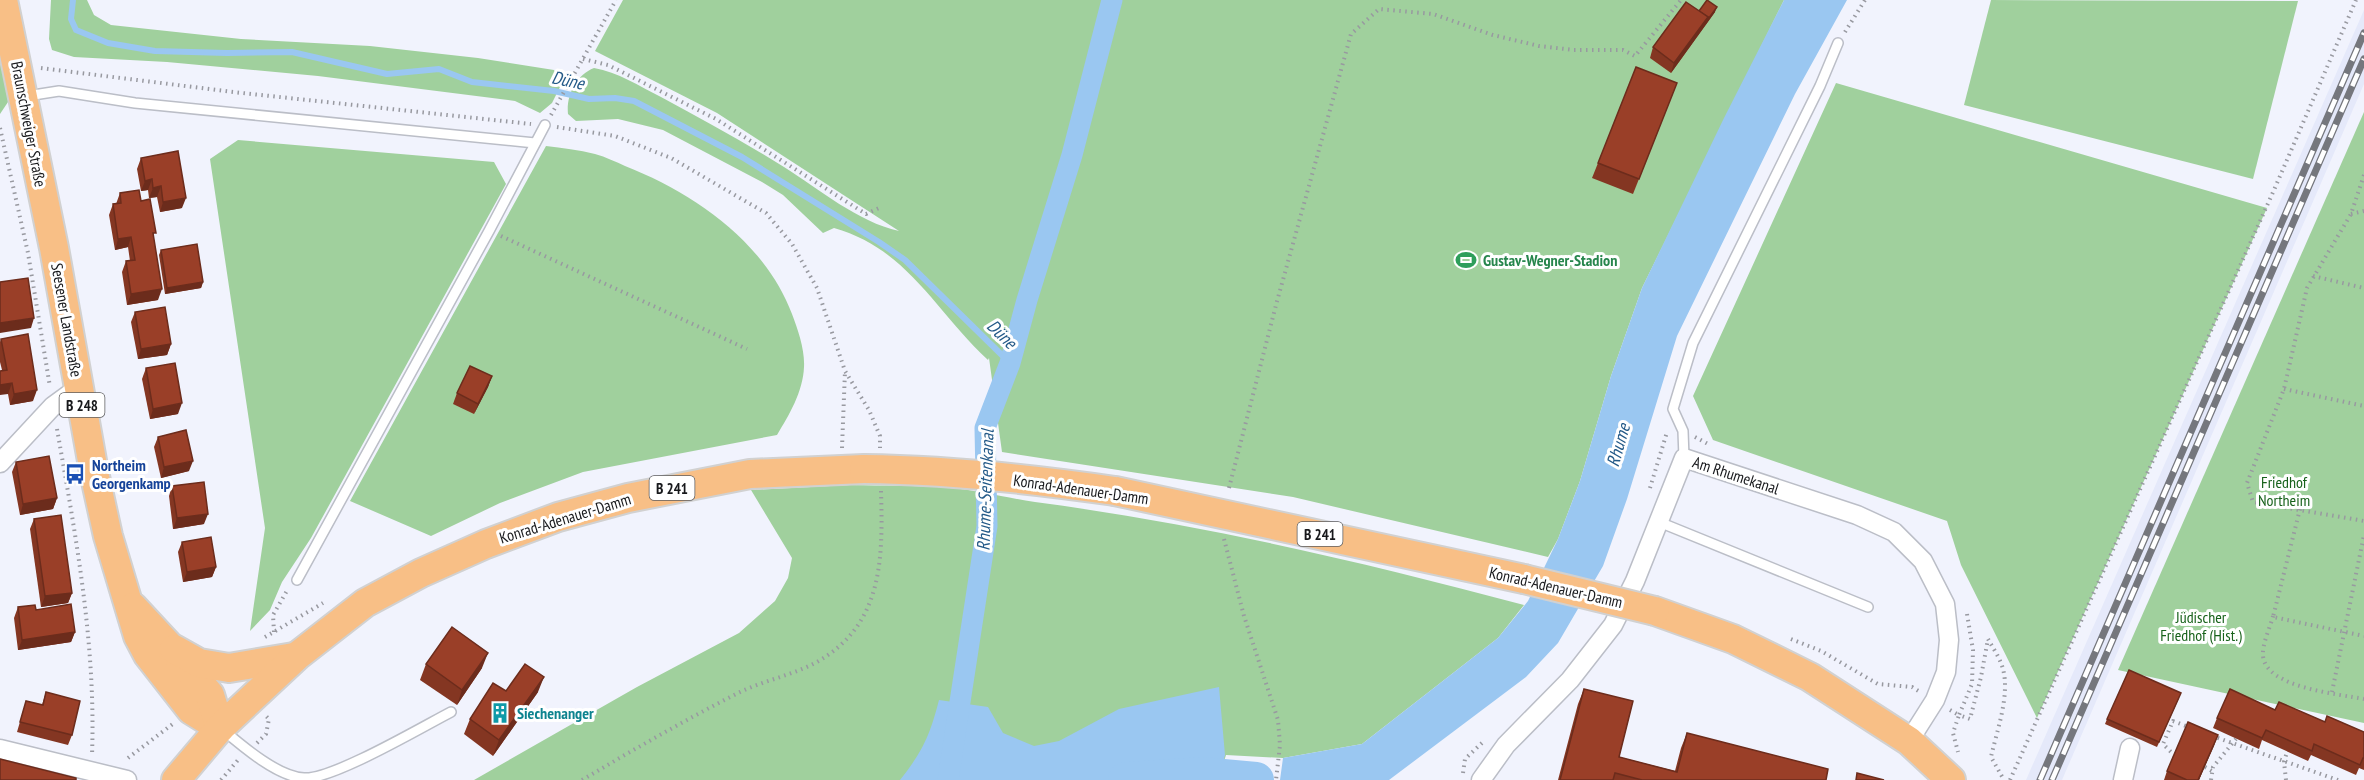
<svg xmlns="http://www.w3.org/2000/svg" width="2364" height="780" font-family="'PT Sans Narrow',sans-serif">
  <rect width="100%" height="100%" fill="#f1f3fd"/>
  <!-- built -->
  <polygon fill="#e5e9fa" points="2364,10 2364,84 2062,780 2026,780"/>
  <!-- green -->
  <g fill="#a0d09d">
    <polygon points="51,0 87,0 94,15 111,25 241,39 370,46 478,58 554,70 562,83 552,103 540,113 515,101 318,76 167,62 74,57 52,50 49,39"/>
    <path d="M623 0H1784L1642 288 1611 376 1580 481 1558 539 1548 557 1293 497 1002 452 989 358 988 360C935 311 908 249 834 228L823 233 783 195 762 182 663 130 618 119 576 121 568 114C566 96 576 75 594 68 618 72 639 86 661 97 702 119 744 142 784 167 819 189 858 222 899 231L717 113 595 51Z"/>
    <polygon points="1991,0 2298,1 2253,179 1964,105"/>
    <polygon points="0,40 12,96 0,114"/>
    <polygon points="1836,83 2267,208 2037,718 1961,565 1947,521 1713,440 1693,396"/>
    <polygon points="2364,112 2364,723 2118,670"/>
    <polygon points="238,140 494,162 506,184 311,538 282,582 270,610 250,631 265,528 210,159"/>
    <path d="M546 146C562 148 579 150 595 154 606 157 616 162 625 166 694 193 765 242 792 314 798 330 805 350 804 367 803 392 789 415 777 435L583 472 500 503 431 536 350 501Z"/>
    <path d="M850 485C883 486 917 485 950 488 978 490 1007 498 1035 502 1201 524 1363 562 1524 605L1498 638 1362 744 1283 758 1226 755 1218 780H474L637 687 739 633 775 601 788 578 792 558 751 490Z"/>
  </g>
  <!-- water -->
  <g fill="#9ac7f1">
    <polygon points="1784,0 1847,0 1795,94 1677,336 1627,499 1603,566 1558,643 1526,677 1389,780 1280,780 1283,758 1362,744 1498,638 1528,601 1558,539 1580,481 1611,376 1642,288 1724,118"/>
    <path d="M1219 687 1225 755 1218 780H900C923 751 930 735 939 700L988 707 1003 733 1034 746 1059 741 1119 709Z"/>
  </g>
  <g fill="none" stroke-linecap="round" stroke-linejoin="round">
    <!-- stream -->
    <polyline stroke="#9ac7f1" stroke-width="6" points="73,0 71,19 76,30 108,43 155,51 227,53 292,52 387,74 439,69 472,82 554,91 589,99 615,98 634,101 742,157 879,242 905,260 1010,363"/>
    <!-- canal -->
    <polyline stroke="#9ac7f1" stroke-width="21" points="948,780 987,526 985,428 1010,363 1027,300 1072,155 1112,0"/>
    <!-- river -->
    <polyline stroke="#9ac7f1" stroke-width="36" points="1126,780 1201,775 1256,780"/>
    <!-- service casing -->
    <g stroke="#bbbec7" stroke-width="12">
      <g id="service">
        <polyline points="27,96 59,91 135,103 535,143"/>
        <polyline points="1684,458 1683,431 1673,409 1693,343 1820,86 1838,43"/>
        <polyline points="1659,522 1868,607"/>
        <polyline points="297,580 489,231 545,125"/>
        <path d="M222 729C242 746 278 777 304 778 332 780 422 727 451 712"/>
      </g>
    </g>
    <!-- minor casing -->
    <g stroke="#bbbec7" stroke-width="21">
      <g id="minor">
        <polyline points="0,463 53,406 79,387"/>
        <polyline points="0,749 127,780"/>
        <polyline points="1481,780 1506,745 1570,680 1613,625 1635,581 1684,458 1857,515 1894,532 1923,561 1945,604 1949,640 1946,672 1935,700 1909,741"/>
        <polyline points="2123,780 2130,748"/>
      </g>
    </g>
    <!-- primary casing -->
    <g stroke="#d1d1d1" stroke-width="32">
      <g id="primary">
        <polyline points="3,0 54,248 94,472 108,536 138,636 148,655 191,710 220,728"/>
        <polyline points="1115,491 1524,579"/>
        <polyline points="133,607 171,648 210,695 220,728"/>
        <polyline points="1655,611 1733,639 1810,677 1909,741 1951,780"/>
        <polyline points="174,649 199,663 229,668 294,657"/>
        <polyline points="176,780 220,728 297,656 365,603 421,573 486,544 558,517 628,498 750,474 864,469"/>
      </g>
    </g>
    <!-- path -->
    <g stroke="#9899a0" stroke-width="4" stroke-dasharray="1.5 4.5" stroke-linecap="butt">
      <polyline points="1845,32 1865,0"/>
      <polyline points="583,59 608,65 716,119 866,214 879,208"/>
      <polyline points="41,68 233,92 531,124"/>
      <polyline points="551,115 616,0"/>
      <polyline points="557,127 615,136 671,158 766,213 792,244 817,288 845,371 869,410 880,436 880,448"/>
      <polyline points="0,128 28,253 50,387"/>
      <polyline points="2364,175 2351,214 2307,288 2284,389 2247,483 2253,502 2364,521"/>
      <polyline points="2351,214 2364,211"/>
      <polyline points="501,236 747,349"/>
      <polyline points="2313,276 2364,288"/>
      <polyline points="2284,389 2364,406"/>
      <path d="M57 429C76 537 96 645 92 755"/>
      <polyline points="1695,437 1710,445"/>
      <polyline points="842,448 845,371"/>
      <polyline points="1229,488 1276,305 1351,34 1379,9 1433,14 1493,35 1539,46 1574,50 1623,50 1635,56 1681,0"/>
      <polyline points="1650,488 1667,432"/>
      <polyline points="2300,509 2273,617 2364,636"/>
      <polyline points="1224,539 1244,616 1278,720 1280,745 1276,780"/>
      <path d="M1967 614 1973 650 1972 684 1959 715 1970 719 1981 677 1988 639C1993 648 2000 658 2003 669 2010 696 1997 730 1991 757L2004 780"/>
      <path d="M2273 616C2270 628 2262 644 2263 656 2266 688 2339 694 2364 699"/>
      <polyline points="274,632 273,615 288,589"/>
      <polyline points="265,637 323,603"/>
      <polyline points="1791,639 1821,651 1878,684 1912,687 1920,692"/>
      <polyline points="2332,692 2364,535"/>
      <polyline points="1950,710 1959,715 1953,733 1958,752"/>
      <polyline points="2212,736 2338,780"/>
      <polyline points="257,743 266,734 269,719 265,715"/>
      <polyline points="2175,756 2163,744 2173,721 2191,728"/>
      <polyline points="128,758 174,723"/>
      <polyline points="2205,767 2212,771"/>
      <polyline points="1463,773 1465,759 1484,741"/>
      <polyline points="221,780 238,760"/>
      <path d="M582 780C633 750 685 720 738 693 762 681 790 676 815 663 883 626 883 560 881 491"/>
      <polyline points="2010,780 2274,190 2356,0"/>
      <polyline points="2211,780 2213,767 2236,739"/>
      <polyline points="2286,780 2284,762 2287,752"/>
    </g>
    <!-- service -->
    <use href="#service" stroke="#fff" stroke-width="9"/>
    <!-- minor -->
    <use href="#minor" stroke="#fff" stroke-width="18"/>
    <!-- primary -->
    <use href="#primary" stroke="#f8bf86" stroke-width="28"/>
    <!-- rail casing -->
    <g stroke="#75777d" stroke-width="7">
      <g id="rail">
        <polyline points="2040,780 2364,33"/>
        <polyline points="2052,780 2364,59"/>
      </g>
    </g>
    <!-- rail -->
    <use href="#rail" stroke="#fff" stroke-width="4.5" stroke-dasharray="14" stroke-linecap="butt"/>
    <!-- primary-bridge casing -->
    <g stroke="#d1d1d1" stroke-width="32" stroke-linecap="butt">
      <g id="primary-bridge">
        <path d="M864 469C949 470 1032 479 1115 491"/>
        <polyline points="1524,579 1655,611"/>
      </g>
    </g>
    <!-- primary-bridge -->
    <use href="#primary-bridge" stroke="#f8bf86" stroke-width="28"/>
  </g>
  <!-- wall -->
  <g fill="#843622">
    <polygon points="1699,11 1715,12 1671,73 1650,58 1653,47"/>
    <polygon points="1671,98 1633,194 1592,178 1598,163"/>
    <polygon points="141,158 182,208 160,212 157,197 149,198 148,190 141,191 137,169"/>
    <polygon points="120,193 141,201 154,239 158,300 127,305 122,272 126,261 130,261 128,247 115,250 109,215 113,204 116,204"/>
    <polygon points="161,250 203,282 201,288 165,294 159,255"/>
    <polygon points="135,312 171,344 167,355 138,359 131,322"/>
    <polygon points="1,339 33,401 10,405 8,394 0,362 0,342"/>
    <polygon points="146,368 178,414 150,419 142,379"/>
    <polygon points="492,376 488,387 474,414 453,404 457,393"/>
    <polygon points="158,437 189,471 161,478 154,447"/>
    <polygon points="16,462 57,498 53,509 20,515 12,472"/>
    <polygon points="172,486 204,524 173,529 169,496"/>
    <polygon points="34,519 72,593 68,603 41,607 30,529"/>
    <polygon points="182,542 216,567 212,577 183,582 178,552"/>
    <polygon points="18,607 36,610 75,632 71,642 18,650 14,618"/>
    <polygon points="426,664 482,668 457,705 420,680"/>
    <polygon points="1584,689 1619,757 1675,771 1681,748 1687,733 1826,780 1558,780 1578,704"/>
    <polygon points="506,691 538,692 493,756 464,734 470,719"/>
    <polygon points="46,692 72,735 68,745 17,732 26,701 42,705"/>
    <polygon points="2179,698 2157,747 2105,724 2107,719"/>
    <polygon points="2275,710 2364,732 2364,770 2359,768 2356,775 2311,755 2308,761 2262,740 2259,749 2213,728 2217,718"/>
    <polygon points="2218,735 2199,780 2164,780 2167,771"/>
  </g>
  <!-- shaded-wall -->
  <g fill="#6c2c1c">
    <polygon points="1717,7 1715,12 1671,73 1674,63 1708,17"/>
    <polygon points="152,179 148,190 141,191 145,181"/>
    <polygon points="161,186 157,197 149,198 153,188"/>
    <polygon points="186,198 182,208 160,212 163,202"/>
    <polygon points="131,237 128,247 115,250 118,239"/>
    <polygon points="203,282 201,288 165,294 167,288"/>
    <polygon points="162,289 158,300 127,305 131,294"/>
    <polygon points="34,318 31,328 0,333 0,323"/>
    <polygon points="171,344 167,355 138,359 141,349"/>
    <polygon points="492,376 488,387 474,414 478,404"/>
    <polygon points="12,383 8,394 0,395 0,385"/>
    <polygon points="37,390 33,401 10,405 14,394"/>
    <polygon points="182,403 178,414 150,419 153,409"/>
    <polygon points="193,461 189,471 161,478 164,467"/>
    <polygon points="57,498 53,509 20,515 23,504"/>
    <polygon points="208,514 204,524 173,529 177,518"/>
    <polygon points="216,567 212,577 183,582 187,572"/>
    <polygon points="72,593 68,603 41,607 45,596"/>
    <polygon points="75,632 71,642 18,650 22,640"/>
    <polygon points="488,653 482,668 457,705 462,690"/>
    <polygon points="544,677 538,692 493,756 499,740"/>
    <polygon points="2218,735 2214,746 2199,780 2198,780"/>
  </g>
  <!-- building -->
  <g fill="#9a3f28" stroke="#6c2c1c" stroke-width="1.5">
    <polygon points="1707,0 1717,7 1706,22 1708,17 1699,11"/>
    <polygon points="1686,2 1708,17 1674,63 1653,47"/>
    <polygon points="1636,67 1677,83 1639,179 1598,163"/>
    <polygon points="178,151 186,198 163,202 161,186 153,188 152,179 145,181 141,158"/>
    <polygon points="139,190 141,201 150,199 156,233 153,233 162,289 131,294 126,261 135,260 131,237 118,239 113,204 121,203 120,193"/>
    <polygon points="197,244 203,282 167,288 161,250"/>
    <polygon points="28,278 34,318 0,323 0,282"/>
    <polygon points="165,307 171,344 141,349 135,312"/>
    <polygon points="28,334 37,390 14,394 12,383 0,385 0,371 7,370 1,339"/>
    <polygon points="175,363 182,403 153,409 146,368"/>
    <polygon points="470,366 492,376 478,404 457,393"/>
    <polygon points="186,430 193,461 164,467 158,437"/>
    <polygon points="49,456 57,498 23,504 16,462"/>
    <polygon points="204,482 208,514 177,518 172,486"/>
    <polygon points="61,515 72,593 45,596 34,519"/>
    <polygon points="211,537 216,567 187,572 182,542"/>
    <polygon points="71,604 75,632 22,640 18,607 35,605 36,610"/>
    <polygon points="452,627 488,653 462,690 426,664"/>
    <polygon points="525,664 544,677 499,740 470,719 493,683 506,691"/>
    <polygon points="2129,670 2181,693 2159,742 2107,719"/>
    <polygon points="1584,689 1633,701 1619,757 1677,772 1687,733 1828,769 1826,780 1642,780 1615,773 1613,780 1560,780"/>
    <polygon points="2230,689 2275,710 2279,702 2325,722 2327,716 2364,732 2364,758 2363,758 2360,765 2314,744 2312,751 2266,730 2262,738 2217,718"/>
    <polygon points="46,692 80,701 72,735 20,722 26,701 43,705"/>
    <polygon points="2188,722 2218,735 2198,780 2187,780 2167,771"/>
    <polygon points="0,759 76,778 76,780 0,780"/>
    <polygon points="1857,773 1884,780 1856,780"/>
  </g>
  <!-- icons -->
  <defs>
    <g id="stadium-bare" transform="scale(1.62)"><path d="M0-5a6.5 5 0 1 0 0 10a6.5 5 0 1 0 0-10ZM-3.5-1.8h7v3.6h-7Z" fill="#2e9e5b" stroke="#fff" stroke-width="2.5" paint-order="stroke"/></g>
    <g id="bus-bare" transform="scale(1.62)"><path d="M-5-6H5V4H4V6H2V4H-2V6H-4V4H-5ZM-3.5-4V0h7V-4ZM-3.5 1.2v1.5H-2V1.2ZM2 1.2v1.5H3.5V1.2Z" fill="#1a4fb4" stroke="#fff" stroke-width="2.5" paint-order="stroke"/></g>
    <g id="building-bare" transform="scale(1.62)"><path d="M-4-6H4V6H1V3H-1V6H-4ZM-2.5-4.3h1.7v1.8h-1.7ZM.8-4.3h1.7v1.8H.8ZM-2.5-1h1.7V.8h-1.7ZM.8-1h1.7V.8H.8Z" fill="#0f9aa8" stroke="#fff" stroke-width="2.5" paint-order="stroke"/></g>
  </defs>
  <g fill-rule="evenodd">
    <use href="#stadium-bare" x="1466" y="260"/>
    <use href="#bus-bare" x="75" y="474"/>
    <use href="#building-bare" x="500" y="713"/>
  </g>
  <g text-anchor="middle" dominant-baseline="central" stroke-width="6" stroke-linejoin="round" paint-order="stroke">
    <!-- shield labels -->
    <g fill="#fff" stroke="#5d5d5f" stroke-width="1.5">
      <rect x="59.5" y="393" width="45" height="24" rx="4.5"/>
      <rect x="649.5" y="476" width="45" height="24" rx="4.5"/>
      <rect x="1297.5" y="522" width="45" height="24" rx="4.5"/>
    </g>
    <g font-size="15" font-weight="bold" fill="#17181b">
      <text x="82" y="405">B 248</text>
      <text x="672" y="488">B 241</text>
      <text x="1320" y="534">B 241</text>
    </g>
    <!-- street labels -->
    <g font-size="16" fill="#17181b" stroke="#fff">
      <text transform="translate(29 124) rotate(79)">Braunschweiger Straße</text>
      <text transform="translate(67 320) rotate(80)">Seesener Landstraße</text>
      <text transform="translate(1736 475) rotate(18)">Am Rhumekanal</text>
      <text transform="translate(1081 489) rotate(8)">Konrad-Adenauer-Damm</text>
      <text transform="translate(565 518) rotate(-17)">Konrad-Adenauer-Damm</text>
      <text transform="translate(1556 587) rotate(13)">Konrad-Adenauer-Damm</text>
    </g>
    <!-- leisure labels -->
    <g font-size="16" font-weight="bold" fill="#27864d" stroke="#fff" text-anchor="start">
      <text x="1483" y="260">Gustav-Wegner-Stadion</text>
    </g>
    <!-- transit labels -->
    <g font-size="16" font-weight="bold" fill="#164399" stroke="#fff" text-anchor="start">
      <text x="92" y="465">Northeim<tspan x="92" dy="18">Georgenkamp</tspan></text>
    </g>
    <!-- park labels -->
    <g font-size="16" fill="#18621b" stroke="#fff">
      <text x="2284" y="482">Friedhof<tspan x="2284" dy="18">Northeim</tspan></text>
      <text x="2201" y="617">Jüdischer<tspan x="2201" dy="18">Friedhof (Hist.)</tspan></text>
    </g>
    <!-- culture labels -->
    <g font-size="16" font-weight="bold" fill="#0d838f" stroke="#fff" text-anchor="start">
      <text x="517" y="713">Siechenanger</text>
    </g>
    <!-- water labels -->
    <g font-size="18" font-style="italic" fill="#245a88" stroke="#fff">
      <text transform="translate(568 80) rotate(12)">Düne</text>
      <text transform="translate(1002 334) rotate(44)">Düne</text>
      <text transform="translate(1618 445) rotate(-74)">Rhume</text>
      <text transform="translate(985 490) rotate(-88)">Rhume-Seitenkanal</text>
    </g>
  </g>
</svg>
